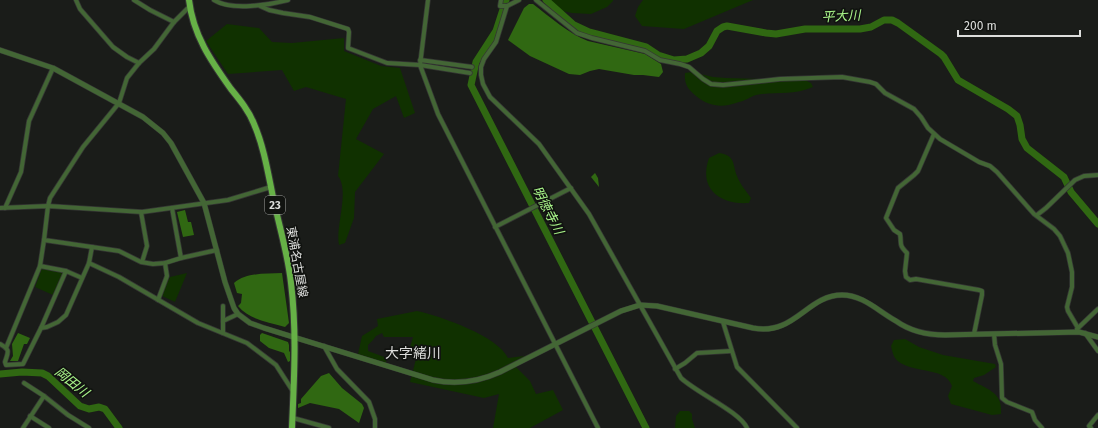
<svg xmlns="http://www.w3.org/2000/svg" width="1098" height="428" font-family="'Fira Sans','Noto Sans JP',sans-serif">
  <rect width="100%" height="100%" fill="#1a1c19"/>
  <!-- green -->
  <g fill="#103100">
    <polygon points="545,0 613,0 613,1 607,7 591,14 572,13 558,10"/>
    <polygon points="643,0 753,0 684,29 642,26 635,16 638,7"/>
    <path d="M227 24 259 28 272 42 292 43 344 38V51L381 66 400 68 415 113 404 118 396 96 373 109 356 139 384 154 355 192 354 218 345 243 339 245C335 226 350 192 338 176L346 99 306 87 294 91 282 70 228 74 206 41Z"/>
    <path d="M692 72 713 77 726 78 805 80 811 83 813 87C792 96 777 91 756 95 750 97 745 101 739 102 723 108 709 107 696 96 688 89 684 84 685 73Z"/>
    <path d="M719 153C736 156 732 163 737 176 740 184 746 191 751 198L749 203C720 205 698 189 709 158Z"/>
    <polygon points="42,268 63,272 63,274 53,295 35,287"/>
    <polygon points="187,273 175,302 160,295 170,277"/>
    <path d="M417 311C440 316 498 336 508 358L532 355 515 366 530 381 536 394 553 390 563 410 530 428H493L499 394 484 398 410 382 417 355 409 351 413 337H384L382 333 376 336 373 340 368 345V351L387 358 386 363 358 354 362 336 378 326 377 319Z"/>
    <path d="M905 339 919 347 943 355 995 364 996 367 984 375 974 378 973 381C989 390 1003 393 1001 414L992 415 951 404 948 396 952 386C945 365 908 375 895 358 893 355 892 350 891 346L894 340Z"/>
    <polygon points="680,411 689,411 692,414 692,419 695,428 675,428 676,416"/>
  </g>
  <!-- water -->
  <g fill="#306812">
    <path d="M529 4H533C550 17 568 33 588 41L645 54 661 64 663 72 659 77 643 75H634L599 69 590 71 580 75 569 74 530 56 508 40 524 8Z"/>
    <polygon points="595,173 598,178 599,187 591,177"/>
    <polygon points="185,210 188,222 191,222 194,235 183,237 177,212"/>
    <path d="M282 273 289 323 285 327C267 322 250 320 238 306L241 303 242 294 237 293 234 283C247 272 266 274 282 273Z"/>
    <polygon points="18,333 30,338 27,344 24,344 18,361 10,361 13,356 12,344"/>
    <polygon points="262,333 288,342 289,345 289,351 290,352 290,361 288,362 284,353 269,348 260,341 260,335"/>
    <polygon points="329,373 342,388 362,404 364,408 359,423 339,409 310,403 298,408 298,404 301,403 301,399 321,376"/>
  </g>
  <g fill="none" stroke-linecap="round" stroke-linejoin="round">
    <!-- river -->
    <g stroke="#306812" stroke-width="7">
      <polyline points="506,0 496,31 476,62 471,85 646,428"/>
      <polyline points="546,0 574,25 589,32 646,47 658,55 674,60 687,59 701,53 709,46 717,31 723,27 727,26 766,33 776,34 805,29 860,29 871,27 884,20 892,20 898,23 941,54 944,57 958,80 1008,109 1017,116 1020,125 1022,139 1027,148 1064,177 1071,192 1098,224"/>
      <polyline points="0,374 22,372 42,373 48,376 80,406 89,409 99,407 105,409 119,428"/>
    </g>
    <!-- minor casing -->
    <g stroke="#353734" stroke-width="5.5">
      <g id="minor">
        <polyline points="76,0 80,9 113,47 127,57 139,63"/>
        <polyline points="134,0 150,10 174,22"/>
        <path d="M214 0C231 11 269 5 288 0"/>
        <polyline points="428,0 420,65 438,114 598,428"/>
        <polyline points="501,0 500,6 507,6 519,0"/>
        <polyline points="536,0 577,33 592,38 645,51 660,60 680,64 689,67 703,79 711,84 723,85 780,79 842,77 870,82 876,84 885,93 914,109 921,117 928,128 940,139 979,162 990,166 997,172 1034,214 1054,229 1060,236 1068,253 1072,272 1072,287 1067,307 1068,311 1078,328"/>
        <polyline points="260,6 269,10 283,13 310,17 348,29 349,32 348,48 387,63 420,65 470,73"/>
        <path d="M507 6 496 42 484 59 481 67V75L483 84 490 97 539 144 589 214 681 378C697 393 740 412 747 428"/>
        <polyline points="420,60 472,67"/>
        <path d="M934 134 918 171 914 175 898 188 886 218 894 230 900 234C902 244 898 244 907 253L905 271 906 277 910 280 916 279 979 290 982 291V295L974 334"/>
        <polyline points="0,208 48,206 142,212 228,200 271,187"/>
        <polyline points="5,208 21,172 29,121 53,68"/>
        <polyline points="172,208 181,258"/>
        <polyline points="141,212 147,246 142,262"/>
        <polyline points="1037,215 1046,208 1075,180 1084,176 1098,175"/>
        <polyline points="495,227 571,188"/>
        <polyline points="92,247 119,251 141,262 153,264 165,263 181,258 217,250"/>
        <polyline points="89,263 119,277 198,323 247,343 276,365 294,393"/>
        <polyline points="40,266 44,240"/>
        <polyline points="158,300 167,276 165,263"/>
        <polyline points="223,321 223,306"/>
        <polyline points="723,322 737,367 797,428"/>
        <polyline points="41,328 66,271"/>
        <polyline points="1077,329 1098,309"/>
        <polyline points="223,333 223,321 238,314"/>
        <polyline points="1085,333 1098,351"/>
        <polyline points="994,334 995,345 1001,364 1002,398 1007,402 1032,412 1035,420 1042,428"/>
        <path d="M0 344C11 350 8 352 5 362L6 365 23 364 41 328 47 327 58 322 66 315 89 263 92 247 44 240 48 206 50 198 83 147 119 103 127 78 139 63 154 49 174 22 190 6"/>
        <polyline points="324,346 337,369 369,402 375,419 375,428"/>
        <polyline points="6,348 40,266 66,271 82,278"/>
        <polyline points="675,369 685,363 697,353 731,351"/>
        <polyline points="24,383 44,396"/>
        <polyline points="30,416 49,428"/>
        <polyline points="293,418 329,428"/>
        <polyline points="23,428 44,396 68,415 89,428"/>
        <polyline points="1091,428 1089,426 1098,415"/>
      </g>
    </g>
    <!-- tertiary casing -->
    <g stroke="#353734" stroke-width="6">
      <path id="tertiary" d="M0 50 53 68 143 117 163 133 171 143 204 203 225 282 234 308 238 314 250 323 264 328 433 380C457 385 478 382 500 372L621 311 640 305 657 306 753 328C795 336 807 295 842 295 863 295 878 311 896 321 910 331 927 335 945 335L1079 332 1098 337"/>
    </g>
    <!-- primary casing -->
    <g stroke="#353734" stroke-width="8">
      <path id="primary" d="M189 0C193 35 211 61 231 89 240 100 249 111 254 124 264 147 268 173 273 197 279 226 288 254 291 283 297 332 294 379 292 428"/>
    </g>
    <!-- minor -->
    <use href="#minor" stroke="#436635" stroke-width="4"/>
    <!-- tertiary -->
    <use href="#tertiary" stroke="#436635" stroke-width="5"/>
    <!-- primary -->
    <use href="#primary" stroke="#66b146" stroke-width="6"/>
  </g>
  <g text-anchor="middle" dominant-baseline="central" stroke-width="3.5" stroke-linejoin="round" paint-order="stroke">
    <!-- shield labels -->
    <rect fill="#111310" stroke="#a0a19f" stroke-width="1" x="265" y="196" width="20" height="18" rx="3"/>
    <g font-size="11" font-weight="bold" fill="#dddedc">
      <text x="275" y="205">23</text>
    </g>
    <!-- street labels -->
    <g font-size="12" fill="#dddedc" stroke="#111310">
      <text transform="translate(297 262) rotate(80)">東浦名古屋線</text>
    </g>
    <!-- water labels -->
    <g font-size="13" font-style="italic" fill="#aaf78b" stroke="#111310">
      <text transform="translate(841 16) rotate(-3)">平大川</text>
      <text transform="translate(548 210) rotate(63)">明徳寺川</text>
      <text transform="translate(72 382) rotate(39)">岡田川</text>
    </g>
    <!-- quarter labels -->
    <g font-size="14" fill="#dddedc" stroke="#111310">
      <text x="413" y="353">大字緒川</text>
    </g>
  </g>
  <!-- scale -->
  <path d="M958 30v6h122v-6" fill="none" stroke="#dddedc" stroke-width="2"/>
  <text x="964" y="30" font-size="12" fill="#dddedc" stroke="#111310" stroke-width="3" paint-order="stroke">200 m</text>
</svg>
